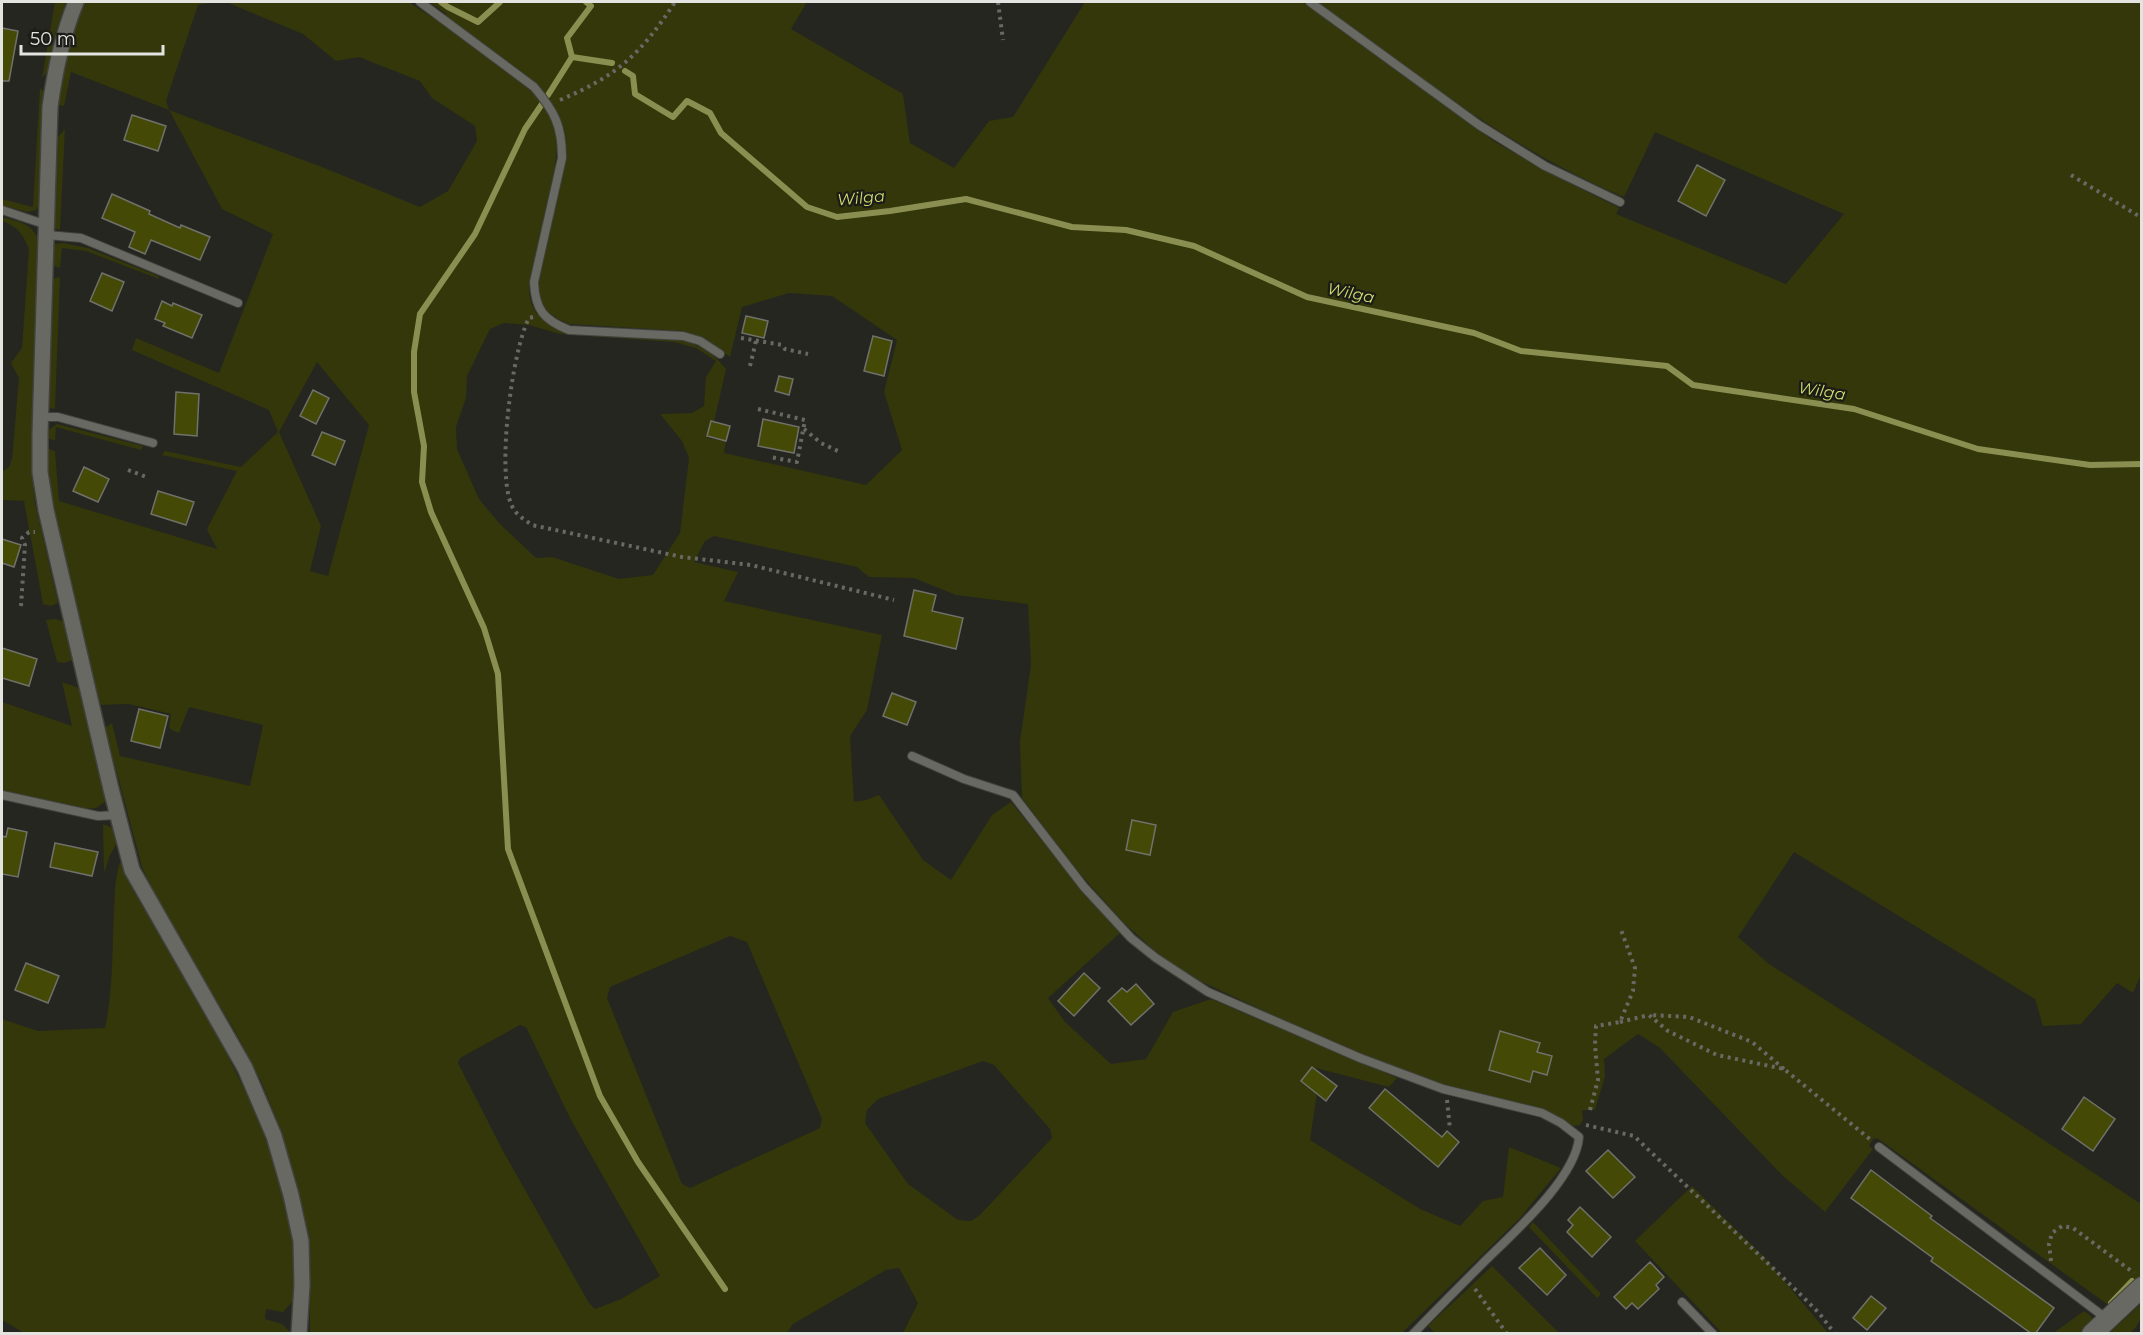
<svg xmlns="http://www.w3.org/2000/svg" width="2143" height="1335" font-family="Montserrat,sans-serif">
  <rect width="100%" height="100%" fill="#252620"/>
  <!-- green -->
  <g fill="#33370a" fill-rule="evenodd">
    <polygon points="55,2 66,2 55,34 47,72 42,78"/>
    <path d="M82 2H215L198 5 166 101 169 110 322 167 420 207 448 191 477 141 475 126 432 98 420 81 359 57 336 61 303 34 226 2H409L433 18 447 14 429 2H807L791 29 903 94 910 143 954 168 989 121 1013 117 1085 2H1303L1495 142 1559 178 1619 208 1616 214 1786 284 1844 214 1655 132 1624 197C1511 150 1414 73 1316 2H2141L2142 972 2133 993 2117 983 2081 1024 2043 1026 2035 999 1794 852 1738 937 1769 964 1986 1102 2141 1204V1277L2111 1307 1877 1138 1873 1139 1869 1146 1873 1149 1825 1212 1783 1176 1660 1048 1638 1034 1604 1059 1605 1076 1595 1110H1582L1583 1120 1580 1125 1574 1126 1546 1110 1445 1086 1361 1056 1200 981 1162 957 1124 923 1075 868 1022 798 1020 741 1031 665 1028 604 956 595 914 578 869 577 857 567 714 536 705 541 694 562 738 572 724 601 882 635 867 710 850 736 854 802 866 800 879 795 923 860 951 880 992 815 1011 802 1069 874 1120 933 1048 998 1065 1022 1111 1064 1146 1059 1173 1012 1211 999 1397 1078 1389 1087 1312 1067 1301 1081 1317 1093 1310 1140 1420 1209 1460 1226 1483 1201 1503 1197 1509 1147 1561 1168 1520 1218 1402 1333H903L918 1303 899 1268 886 1270 793 1324 787 1333H310L309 1245 296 1182 280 1128 261 1081 235 1031 162 910 142 867 105 728 112 723 120 756 250 786 263 725 189 707 179 733 172 730 169 727 171 714 129 704 98 705 52 507 47 448 55 451 59 501 217 549 207 529 237 471 162 455 165 451 241 467 278 432 269 410 132 350 136 338 219 373 273 234 222 209 169 110 71 72 64 106 59 105C63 70 68 34 82 2ZM556 111C565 128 567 142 566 161L538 281C540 306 545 314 569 324L683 331 712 343 730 357 742 307 789 293 832 296 897 340 884 392 902 450 866 485 724 453 726 441 707 438 711 421 714 422 726 369C713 353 699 344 679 340L560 331C538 319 529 310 529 284L555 168 557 147 555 130 551 119ZM504 323 529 325 560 334 674 342 696 348 716 361 706 377 704 406 692 413 660 414 682 441 689 458 680 533 653 575 619 579 552 557 536 558 499 523 479 499 457 449 456 427 466 398 467 376 490 329ZM317 362 369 425 328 576 310 571 321 526 279 432ZM730 936 747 942 822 1119 820 1128 690 1188 682 1184 607 998 610 987ZM520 1025 526 1027 571 1120 660 1276 621 1299 595 1309 589 1303 503 1151 458 1063 460 1058ZM983 1061 994 1065 1050 1129 1052 1138 980 1215 971 1221 958 1220 908 1184 865 1123 867 1110 878 1099Z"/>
    <polygon points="40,88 43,91 39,205 36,210 27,212 2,205 2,199 33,207"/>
    <polygon points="65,129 60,230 54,228 58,137"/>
    <path d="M2 217C19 222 33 223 39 242L31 467 35 503 58 603 51 606 43 604 24 501 2 500V472L9 467 12 459 19 378 11 363 22 348 29 249C23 234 17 226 2 221Z"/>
    <polygon points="63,243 88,248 158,276 159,279 86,251 62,248 60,268 52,265 53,244"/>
    <polygon points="60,277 55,409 48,408 52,279"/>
    <polygon points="57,424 143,446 141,450 56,427 55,441 48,438 46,432"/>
    <polygon points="55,619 64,621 73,660 64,663 57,662 46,620"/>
    <polygon points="62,682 79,688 108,800 96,808 87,809 2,792 2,702 72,726"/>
    <polygon points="103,824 115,829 117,843 110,855 104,873"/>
    <path d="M120 863H123L132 888 221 1042 256 1113 278 1173 294 1240V1300L283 1312 266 1309 265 1319 282 1324 291 1333 26 1334 2 1320V1019L38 1031 105 1028C113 991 112 952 114 914 115 898 114 879 120 863Z"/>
    <polygon points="1692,1186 1765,1258 1828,1333 1722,1333 1635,1241"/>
    <polygon points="1533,1222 1601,1294 1597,1298 1529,1227"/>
    <polygon points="1492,1266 1559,1333 1435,1333 1428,1326"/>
    <path d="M2141 1304C2142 1318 2140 1324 2130 1333H2109Z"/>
    <polygon points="2084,1311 2091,1316 2095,1323 2082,1333 2052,1334"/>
  </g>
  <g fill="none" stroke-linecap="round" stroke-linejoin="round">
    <!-- stream -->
    <g stroke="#8a8f51" stroke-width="6">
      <polyline points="441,2 448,7 478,22 500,2"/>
      <polyline points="572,57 567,38 591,6 586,2"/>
      <polyline points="572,57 612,63"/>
      <polyline points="625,71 633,76 635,94 673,117 687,101 710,113 721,133 807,207 837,217 890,211 966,199 1072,227 1126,230 1194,246 1307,297 1474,333 1521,351 1667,366 1693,385 1854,409 1978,449 2090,465 2142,464"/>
      <polyline points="548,95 572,57"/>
      <polyline points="542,104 525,129 475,234 420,314 414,352 414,392 424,446 422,482 431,512 484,628 498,674 508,849 600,1096 638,1162 725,1289"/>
      <polyline points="2111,1303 2132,1281"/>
    </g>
  </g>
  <!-- building -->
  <g fill="#444906" stroke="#70716b" stroke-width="1.5">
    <polygon points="2,28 18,31 9,81 2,81"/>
    <polygon points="132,115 166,126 158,151 124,140"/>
    <polygon points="1697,165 1725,180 1706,216 1678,201"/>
    <polygon points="112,194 150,211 149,214 180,228 181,225 210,237 200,260 151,240 145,254 129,247 135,232 102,218"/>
    <polygon points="102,273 124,282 112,311 90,301"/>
    <polygon points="162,301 172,306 173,303 202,315 192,338 163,326 165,323 155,319"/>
    <polygon points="746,316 768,321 764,338 742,333"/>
    <polygon points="873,336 892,341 884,376 864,371"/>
    <polygon points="779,376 793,379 789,395 775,391"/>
    <polygon points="313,390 329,398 316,424 300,416"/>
    <polygon points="176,392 199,394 197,436 174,434"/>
    <polygon points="763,419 799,427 794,453 758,446"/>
    <polygon points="711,421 730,426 726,441 707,436"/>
    <polygon points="322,432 345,441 335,465 312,455"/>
    <polygon points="84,467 109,479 98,502 73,491"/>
    <polygon points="158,491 194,502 186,525 151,514"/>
    <polygon points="2,539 21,545 14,567 2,563"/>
    <polygon points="914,590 936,595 932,611 963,618 956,649 904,636"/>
    <polygon points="2,648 37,659 29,686 2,678"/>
    <polygon points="892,693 916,702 907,725 883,716"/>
    <polygon points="139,709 168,716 160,748 131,741"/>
    <polygon points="1132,820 1156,825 1150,855 1126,850"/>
    <polygon points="8,828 27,832 18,877 2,874 2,836 6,837"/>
    <polygon points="55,843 98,852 92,876 50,867"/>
    <polygon points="26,963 59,976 48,1003 15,990"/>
    <polygon points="1084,973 1100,988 1074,1016 1058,1001"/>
    <polygon points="1136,984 1154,1004 1131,1025 1108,1001 1122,988 1127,992"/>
    <polygon points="1500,1031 1540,1043 1537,1052 1552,1056 1547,1075 1533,1071 1530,1082 1489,1070"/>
    <polygon points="1312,1067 1337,1086 1326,1101 1301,1081"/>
    <polygon points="1385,1089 1442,1137 1447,1131 1459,1142 1438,1167 1369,1108"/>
    <polygon points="2084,1097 2115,1119 2093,1151 2062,1129"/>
    <polygon points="1608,1150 1635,1177 1613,1198 1586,1171"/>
    <polygon points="1871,1170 1932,1216 1930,1218 2054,1308 2035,1334 2032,1334 1931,1261 1933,1258 1851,1198"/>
    <polygon points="1580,1207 1611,1237 1592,1257 1567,1232 1573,1225 1568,1220"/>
    <polygon points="1540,1248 1566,1275 1547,1295 1519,1268"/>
    <polygon points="1650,1262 1664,1277 1656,1285 1659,1289 1638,1309 1632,1303 1626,1309 1614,1297"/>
    <polygon points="1871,1296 1886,1308 1867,1330 1853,1318"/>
  </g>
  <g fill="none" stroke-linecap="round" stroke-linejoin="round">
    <!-- service casing -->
    <g stroke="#41423d" stroke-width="10">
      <g id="service">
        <path d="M420 2 534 87C555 112 562 126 562 158L534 282C535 310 544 320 569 330L683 336 700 341 720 354"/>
        <polyline points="1310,2 1479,125 1545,166 1620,202"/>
        <polyline points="2,210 47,225"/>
        <polyline points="47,235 81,238 238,303"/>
        <polyline points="41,417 58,417 153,443"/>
        <path d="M912 756 964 779 1013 795 1084 887 1131 938 1156 958 1208 992 1360 1058 1443 1089 1542 1113 1561 1123 1579 1137C1576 1179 1510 1236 1481 1265 1458 1288 1435 1311 1413 1334"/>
        <polyline points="2,795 98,816 118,815"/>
        <polyline points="1879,1147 2107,1319"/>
        <polyline points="1682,1302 1713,1334"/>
      </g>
    </g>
    <!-- minor casing -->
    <g stroke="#41423d" stroke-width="18">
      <path id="minor" d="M76 2C62 36 55 70 50 107L40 434V472L46 510 111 789 132 870 245 1068 274 1136 291 1195 301 1241 302 1285 299 1334"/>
    </g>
    <!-- tertiary casing -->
    <g stroke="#41423d" stroke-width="22">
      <polyline id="tertiary" points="2092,1334 2142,1287"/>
    </g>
    <!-- path -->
    <g stroke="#696964" stroke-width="4" stroke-dasharray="3 4.5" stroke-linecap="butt">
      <polyline points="998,2 1003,40"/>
      <path d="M560 100C617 76 641 54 675 2"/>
      <polyline points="2071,175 2142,218"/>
      <path d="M533 317 529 318C512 350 496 474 512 506 516 515 524 519 532 525L682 557 751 565 894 600"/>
      <polyline points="741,338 782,345 785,349 808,354"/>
      <polyline points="750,366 756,341"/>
      <polyline points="758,409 805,420 797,462 770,457"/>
      <polyline points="804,429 821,443 840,452"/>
      <polyline points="128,470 149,478"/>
      <polyline points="21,606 25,545 22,538 29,532 35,532"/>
      <polyline points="1620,1022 1649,1015"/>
      <polyline points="1784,1069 1752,1042 1689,1017 1649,1015 1668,1031 1717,1055 1784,1069 1871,1140"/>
      <polyline points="1447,1100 1450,1129"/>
      <polyline points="1590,1110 1598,1080 1595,1045 1596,1026 1620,1022 1633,991 1635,968 1620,927"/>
      <polyline points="1586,1125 1634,1136 1797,1291 1819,1313 1835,1334"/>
      <polyline points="2051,1261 2049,1244 2052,1233 2062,1226 2073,1228 2134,1273"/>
      <polyline points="1475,1289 1507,1334"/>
    </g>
    <!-- service -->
    <use href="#service" stroke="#686963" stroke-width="8"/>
    <!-- minor -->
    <use href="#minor" stroke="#686963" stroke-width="15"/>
    <!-- tertiary -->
    <use href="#tertiary" stroke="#686963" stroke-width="20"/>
  </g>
  <g text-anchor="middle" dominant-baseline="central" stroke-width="4.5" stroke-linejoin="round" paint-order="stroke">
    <!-- water labels -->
    <g font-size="16" font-style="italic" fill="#d0db6e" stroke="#1b1c17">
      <text transform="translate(861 198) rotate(-5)">Wilga</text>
      <text transform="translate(1351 293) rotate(12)">Wilga</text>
      <text transform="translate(1822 391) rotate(9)">Wilga</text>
    </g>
  </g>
  <!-- border -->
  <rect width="2143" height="1335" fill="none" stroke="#e3e3e0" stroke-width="6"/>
  <!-- scale -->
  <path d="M21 45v9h142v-9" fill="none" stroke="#e3e3e0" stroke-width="3"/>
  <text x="30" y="45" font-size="18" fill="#e3e3e0" stroke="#1b1c17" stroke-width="4.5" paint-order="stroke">50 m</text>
</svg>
